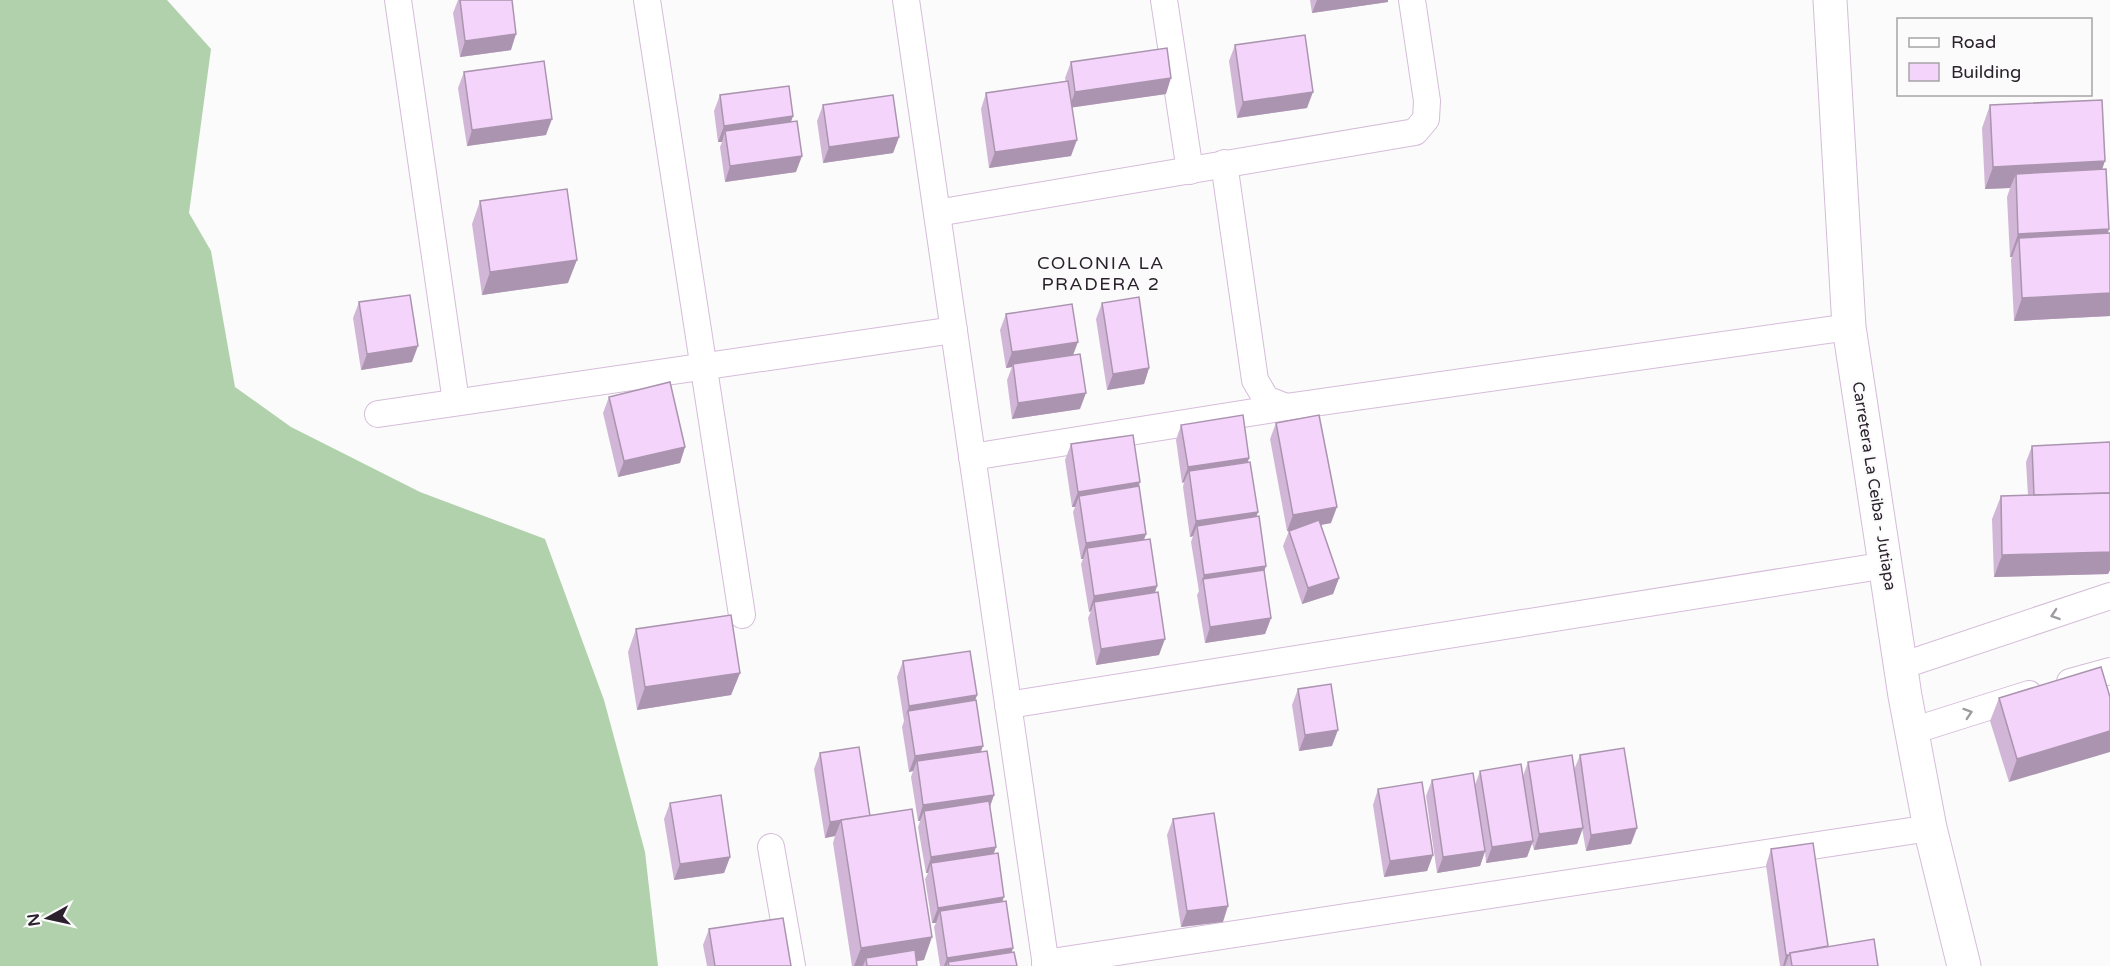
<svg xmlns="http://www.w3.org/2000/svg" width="2110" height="966" font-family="'Varela Round',sans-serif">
  <rect width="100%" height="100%" fill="#fbfbfb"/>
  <!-- forest -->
  <polygon fill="#b1d1ac" points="0,0 167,0 211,49 189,213 211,251 235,387 291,427 420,492 545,539 604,700 645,852 658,966 0,966"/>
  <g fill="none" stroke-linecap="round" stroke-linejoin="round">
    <!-- minor casing -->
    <g stroke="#d5bcd9" stroke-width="28">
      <g id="minor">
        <polyline points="398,0 456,402"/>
        <polyline points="647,0 742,615"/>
        <polyline points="906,0 1046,966"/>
        <polyline points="1164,0 1190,171"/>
        <polyline points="1224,163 1255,380 1266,399 1286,407"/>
        <polyline points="937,213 1415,132 1426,119 1427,101 1412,0"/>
        <polyline points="378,414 954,330"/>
        <polyline points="972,457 1286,407 1849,327"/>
        <polyline points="1901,666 2110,596"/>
        <polyline points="2070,682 2110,671"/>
        <polyline points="1008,705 1887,565"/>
        <polyline points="1912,731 2029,694"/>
        <polyline points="771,847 792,966"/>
        <polyline points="1045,963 1930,828"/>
      </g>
    </g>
    <!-- primary casing -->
    <g stroke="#d5bcd9" stroke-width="35">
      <polyline id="primary" points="1830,0 1849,327 1905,696 1930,828 1964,966"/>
    </g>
    <!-- minor -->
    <use href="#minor" stroke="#fff" stroke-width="26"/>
    <!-- primary -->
    <use href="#primary" stroke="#fff" stroke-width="33"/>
  </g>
  <!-- wall -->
  <g fill="#d2b6d7">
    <polygon points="458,0 512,0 511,50 460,57 453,13"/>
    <polygon points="1310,0 1388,0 1388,2 1312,13"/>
    <polygon points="1235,45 1307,108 1237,118 1229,61"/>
    <polygon points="1071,62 1166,94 1072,107 1071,156 989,168 981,109 986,93 1066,82 1065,78"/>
    <polygon points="464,72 546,135 467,146 458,88"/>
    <polygon points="720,95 793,116 791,122 796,172 725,182 720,147 722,142 718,142 714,111"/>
    <polygon points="823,105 899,137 893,153 823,163 817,121"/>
    <polygon points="1990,105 2102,169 2109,229 2108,233 2110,233 2110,316 2014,321 2011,260 2012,257 2010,257 2007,197 2010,188 1985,189 1982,128"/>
    <polygon points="480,201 568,283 482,295 472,224"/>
    <polygon points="359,302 412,362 361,370 353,318"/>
    <polygon points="1102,303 1149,368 1144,384 1107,390 1096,319"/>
    <polygon points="1006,314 1073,356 1080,409 1012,419 1007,380 1012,367 1006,368 1000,330"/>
    <polygon points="609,397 685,447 680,463 618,477 603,413"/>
    <polygon points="1276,423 1331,523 1321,525 1339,578 1333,594 1302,604 1283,546 1289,531 1287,531 1270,439"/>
    <polygon points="1181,425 1249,458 1248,462 1258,512 1256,517 1266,566 1264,571 1271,618 1265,634 1205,643 1197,595 1199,591 1191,542 1193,536 1190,537 1183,487 1184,482 1182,483 1176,440"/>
    <polygon points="2110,442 2110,570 2108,574 1994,577 1992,519 2001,496 2028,496 2026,462 2032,446"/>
    <polygon points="1071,444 1139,486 1146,534 1144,540 1157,586 1155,593 1159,655 1096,665 1088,618 1091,611 1089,612 1081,564 1083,559 1081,559 1073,512 1075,507 1072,507 1065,460"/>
    <polygon points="636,629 740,673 731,695 637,710 628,652"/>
    <polygon points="903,661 977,695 975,701 981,752 994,795 990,807 996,847 994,853 1002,902 1013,948 1012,952 1017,966 940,966 934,927 936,923 932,923 925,879 928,873 926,873 918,827 920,821 918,821 911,777 913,771 909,772 902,727 904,721 897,677"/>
    <polygon points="2101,667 2009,782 1990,721 1999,698"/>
    <polygon points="1298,689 1332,746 1299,751 1292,705"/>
    <polygon points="820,753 870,816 924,960 917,961 917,966 852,966 833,843 835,836 825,838 814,769"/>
    <polygon points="1580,755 1631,844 1586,851 1582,828 1577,844 1534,850 1532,843 1527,857 1486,863 1485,852 1480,866 1437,873 1426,796 1432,780 1475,785 1480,771 1523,776 1528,762 1574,770"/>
    <polygon points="1378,789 1433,855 1427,871 1384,877 1373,805"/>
    <polygon points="670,803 730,857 724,873 674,880 664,819"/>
    <polygon points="1173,819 1223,922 1181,927 1167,835"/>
    <polygon points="1771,849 1828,946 1878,966 1780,966 1766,865"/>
    <polygon points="709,929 791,966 707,966 703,945"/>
  </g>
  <!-- shaded-wall -->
  <g fill="#ab94af">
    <polygon points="1317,0 1388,0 1388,2 1312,13"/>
    <polygon points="516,34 511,50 460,57 465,41"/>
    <polygon points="1171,78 1166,94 1069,108 1075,92"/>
    <polygon points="1313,92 1307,108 1237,118 1243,102"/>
    <polygon points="793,116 787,132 725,131 722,142 718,142 724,126"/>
    <polygon points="552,119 546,135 467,146 472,130"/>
    <polygon points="899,137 893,153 823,163 829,147"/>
    <polygon points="1077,140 1071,156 989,168 995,152"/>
    <polygon points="802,156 796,172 725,182 730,166"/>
    <polygon points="2105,161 2097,184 2016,174 2010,188 1985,189 1993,167"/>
    <polygon points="2109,229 2101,252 2019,238 2012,257 2010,257 2018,234"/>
    <polygon points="577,260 568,283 482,295 490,272"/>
    <polygon points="2110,293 2110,316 2014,321 2022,298"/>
    <polygon points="1078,342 1072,358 1013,364 1012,367 1006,368 1012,352"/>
    <polygon points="418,346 412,362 361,370 367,354"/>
    <polygon points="1149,368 1144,384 1107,390 1113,374"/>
    <polygon points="1086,393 1080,409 1012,419 1018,403"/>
    <polygon points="685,447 680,463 618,477 624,461"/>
    <polygon points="1249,458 1243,474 1189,471 1184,482 1182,483 1188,467"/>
    <polygon points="1140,482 1135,498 1079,496 1075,507 1072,507 1078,492"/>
    <polygon points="1337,507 1331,523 1287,531 1293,515"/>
    <polygon points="1258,512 1252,528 1197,526 1193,536 1190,537 1196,521"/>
    <polygon points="1146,534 1140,550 1087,548 1083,559 1081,559 1086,543"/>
    <polygon points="2110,552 2110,570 2108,574 1994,577 2002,555"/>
    <polygon points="1266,566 1260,582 1203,579 1198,591 1204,575"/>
    <polygon points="1339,578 1333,594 1302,604 1308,588"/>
    <polygon points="1157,586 1151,602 1094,602 1091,611 1089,612 1094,596"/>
    <polygon points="1271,618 1265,634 1205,643 1210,627"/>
    <polygon points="1165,639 1159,655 1096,665 1101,649"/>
    <polygon points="740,673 731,695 637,710 645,687"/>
    <polygon points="977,695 971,711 908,711 904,721 909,706"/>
    <polygon points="1338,730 1332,746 1299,751 1305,735"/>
    <polygon points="2110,731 2110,752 2009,782 2017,759"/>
    <polygon points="983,746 977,762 917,761 913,771 909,772 915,756"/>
    <polygon points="994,795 988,811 924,811 920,821 918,821 923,805"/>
    <polygon points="841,821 835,836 825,838 830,822"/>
    <polygon points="1583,828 1577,844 1534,850 1539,834"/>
    <polygon points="1637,828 1631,844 1586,851 1591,835"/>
    <polygon points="1533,841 1527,857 1486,863 1492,847"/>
    <polygon points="996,847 990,863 931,863 928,873 926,873 931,857"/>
    <polygon points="1485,851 1480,866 1437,873 1443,857"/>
    <polygon points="1433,855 1427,871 1384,877 1390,861"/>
    <polygon points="730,857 724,873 674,880 680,864"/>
    <polygon points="1004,897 998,913 940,911 936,923 932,923 938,908"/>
    <polygon points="1228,906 1223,922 1181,927 1187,911"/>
    <polygon points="932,937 924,960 885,966 866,958 863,966 854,966 861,948"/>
    <polygon points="1013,948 1007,964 948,962 947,966 944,966 947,958"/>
    <polygon points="1786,955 1789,955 1785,966 1783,966"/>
  </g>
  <!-- building -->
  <g fill="#f4d4fa" stroke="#ab94af" stroke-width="1.5">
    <polygon points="460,0 512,0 516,34 465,41"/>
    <polygon points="1305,35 1313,92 1243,102 1235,45"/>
    <polygon points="1167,48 1171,78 1075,92 1071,62"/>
    <polygon points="544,61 552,119 472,130 464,72"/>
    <polygon points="1068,81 1077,140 995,152 986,93"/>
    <polygon points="789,86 793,116 724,126 720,95"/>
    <polygon points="893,95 899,137 829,147 823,105"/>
    <polygon points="2102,100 2105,161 1993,167 1990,105"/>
    <polygon points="797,121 802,156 730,166 725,131"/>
    <polygon points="2106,169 2109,229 2018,234 2016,174"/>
    <polygon points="567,189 577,260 490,272 480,201"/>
    <polygon points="2110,233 2110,293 2022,298 2019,238"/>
    <polygon points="410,295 418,346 367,354 359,302"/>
    <polygon points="1139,297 1149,368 1113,374 1102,303"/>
    <polygon points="1072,304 1078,342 1012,352 1006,314"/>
    <polygon points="1080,354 1086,393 1018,403 1013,364"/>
    <polygon points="670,382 685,447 624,461 609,397"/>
    <polygon points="1243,415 1249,458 1188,467 1181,425"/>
    <polygon points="1319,415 1337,507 1293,515 1276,423"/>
    <polygon points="1133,435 1140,482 1078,492 1071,444"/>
    <polygon points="2110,442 2110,493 2034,495 2032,446"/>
    <polygon points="1250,462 1258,512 1196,521 1189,471"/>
    <polygon points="1139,486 1146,534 1086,543 1079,496"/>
    <polygon points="2110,493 2110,552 2002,555 2001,496"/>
    <polygon points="1259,516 1266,566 1204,575 1197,526"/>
    <polygon points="1319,520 1339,578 1308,588 1289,531"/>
    <polygon points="1150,539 1157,586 1094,596 1087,548"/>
    <polygon points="1264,570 1271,618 1210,627 1203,579"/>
    <polygon points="1158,592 1165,639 1101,649 1094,602"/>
    <polygon points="731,615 740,673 645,687 636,629"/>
    <polygon points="970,651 977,695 909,706 903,661"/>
    <polygon points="2101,667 2110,697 2110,731 2017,759 1999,698"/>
    <polygon points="1331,684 1338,730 1305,735 1298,689"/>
    <polygon points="976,700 983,746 915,756 908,711"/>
    <polygon points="859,747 870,816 830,822 820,753"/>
    <polygon points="1624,748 1637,828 1591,835 1580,755"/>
    <polygon points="987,751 994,795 923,805 917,761"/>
    <polygon points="1572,755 1583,828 1539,834 1528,762"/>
    <polygon points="1521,764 1533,841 1492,847 1480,771"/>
    <polygon points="1473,773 1485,851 1443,857 1432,780"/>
    <polygon points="1422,782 1433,855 1390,861 1378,789"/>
    <polygon points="721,795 730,857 680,864 670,803"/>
    <polygon points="989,801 996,847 931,857 924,811"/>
    <polygon points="912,809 932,937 861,948 841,820"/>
    <polygon points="1214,813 1228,906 1187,911 1173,819"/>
    <polygon points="1813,843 1828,946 1790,953 1789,955 1786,955 1771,849"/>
    <polygon points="998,853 1004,897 938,908 931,863"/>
    <polygon points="1006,901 1013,948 947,958 940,911"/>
    <polygon points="783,918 791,966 715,966 709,929"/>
    <polygon points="1874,939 1878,966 1792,966 1790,953"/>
    <polygon points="915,950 917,966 867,966 866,958"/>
    <polygon points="1014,952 1017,966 949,966 948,962"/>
  </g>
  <!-- one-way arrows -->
  <defs><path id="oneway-chevron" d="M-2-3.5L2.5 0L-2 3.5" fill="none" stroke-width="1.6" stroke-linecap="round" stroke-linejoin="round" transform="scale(1.5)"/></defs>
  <g stroke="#9f9ba0">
    <use href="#oneway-chevron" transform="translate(2055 615) rotate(161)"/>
    <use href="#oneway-chevron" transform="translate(1968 713) rotate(-18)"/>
  </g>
  <g text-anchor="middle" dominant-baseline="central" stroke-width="4.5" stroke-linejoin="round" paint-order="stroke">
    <!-- street labels -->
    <g font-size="16" fill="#2a212c" stroke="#fbfbfb">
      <text transform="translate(1874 486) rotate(81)">Carretera La Ceiba - Jutiapa</text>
    </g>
    <!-- neighbourhood labels -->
    <g font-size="18" letter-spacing="1.5" fill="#2a212c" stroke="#fbfbfb">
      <text x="1101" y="263">COLONIA LA<tspan x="1101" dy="21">PRADERA 2</tspan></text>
    </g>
  </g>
  <!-- legend -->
  <rect x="1897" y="18" width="195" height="78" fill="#fbfbfb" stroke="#a7a4a8" stroke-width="1.5"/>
  <rect x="1909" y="38" width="30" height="9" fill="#ffffff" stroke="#a7a4a8" stroke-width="1.5"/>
  <text x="1951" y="48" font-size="18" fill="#2a212c">Road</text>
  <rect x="1909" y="63" width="30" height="18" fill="#f4d4fa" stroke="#a7a4a8" stroke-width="1.5"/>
  <text x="1951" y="78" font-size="18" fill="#2a212c">Building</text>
  <!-- north arrow -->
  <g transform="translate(48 918) rotate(262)" stroke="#fbfbfb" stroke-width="4.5" paint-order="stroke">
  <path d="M0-4.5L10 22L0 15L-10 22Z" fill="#2a212c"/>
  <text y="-9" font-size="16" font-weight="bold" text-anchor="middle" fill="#2a212c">N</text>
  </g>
</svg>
